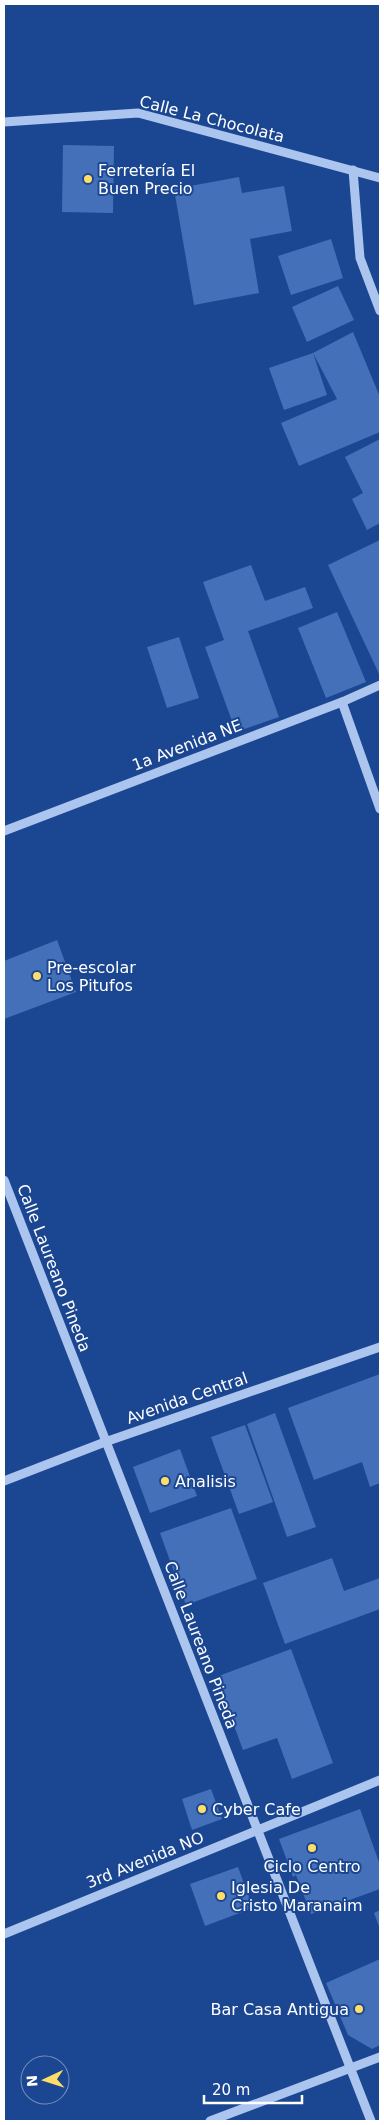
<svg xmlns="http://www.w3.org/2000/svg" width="384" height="2125" font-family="'DejaVu Sans',sans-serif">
  <rect width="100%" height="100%" fill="#1b4691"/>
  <!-- building -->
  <g fill="#4470b9">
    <polygon points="63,145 114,146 113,213 62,212"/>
    <polygon points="239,177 242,193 284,186 292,231 250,239 259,293 194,305 174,189"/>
    <polygon points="331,239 343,278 291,295 278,256"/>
    <polygon points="338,286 354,320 307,342 292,307"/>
    <polygon points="353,332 380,397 380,432 299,466 281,423 337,399 313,353 327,395 284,410 269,368 313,353"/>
    <polygon points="380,439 380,523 367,530 352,499 363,493 345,457"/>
    <polygon points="380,540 380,676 328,565"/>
    <polygon points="251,565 265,601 305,587 313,608 248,631 279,717 236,732 205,647 224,640 203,582"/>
    <polygon points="337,612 366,682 326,698 298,628"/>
    <polygon points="179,637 199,698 167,708 147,647"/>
    <polygon points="57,940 76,992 4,1019 4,961"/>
    <polygon points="380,1374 380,1483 370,1487 362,1462 314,1480 288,1408"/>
    <polygon points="275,1413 316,1527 287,1537 247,1424"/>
    <polygon points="245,1425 273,1502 239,1514 211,1437"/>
    <polygon points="180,1449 197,1496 150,1513 133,1467"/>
    <polygon points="231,1508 257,1579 186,1605 160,1533"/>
    <polygon points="332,1558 344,1591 380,1578 380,1609 285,1644 263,1583"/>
    <polygon points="291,1649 333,1763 292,1779 277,1738 243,1750 216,1677"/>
    <polygon points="211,1789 222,1819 192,1830 182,1799"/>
    <polygon points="360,1809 380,1865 380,1889 311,1914 296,1875 293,1877 279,1839"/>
    <polygon points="238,1867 253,1908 205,1926 190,1884"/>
    <polygon points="380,1910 380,1929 374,1913"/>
    <polygon points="380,1959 380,2045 372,2049 348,2035 326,1983"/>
  </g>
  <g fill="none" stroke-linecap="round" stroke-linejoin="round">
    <!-- minor -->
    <g stroke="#abc5ef" stroke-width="9">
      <polyline points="4,122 138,113 380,178"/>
      <polyline points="353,170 360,258 380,311"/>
      <polyline points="342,702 380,809"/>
      <polyline points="4,831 342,702 380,685"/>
      <polyline points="4,1180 371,2121"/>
      <polyline points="4,1481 105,1442 380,1347"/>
      <polyline points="4,1934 380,1780"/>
      <polyline points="210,2121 380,2057"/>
    </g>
  </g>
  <!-- markers -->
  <g fill="#ffde68" stroke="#1b4691" stroke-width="2">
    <circle cx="88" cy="179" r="5"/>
    <circle cx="37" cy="976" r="5"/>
    <circle cx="165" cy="1481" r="5"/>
    <circle cx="202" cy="1809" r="5"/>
    <circle cx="312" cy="1848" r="5"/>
    <circle cx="221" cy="1896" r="5"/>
    <circle cx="359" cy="2009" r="5"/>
  </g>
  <g text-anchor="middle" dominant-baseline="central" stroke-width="4" stroke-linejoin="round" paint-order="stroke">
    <!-- street labels -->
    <g font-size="16" fill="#fff" stroke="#1b4691">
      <text transform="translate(212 119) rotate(14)">Calle La Chocolata</text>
      <text transform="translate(187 745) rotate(-21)">1a Avenida NE</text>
      <text transform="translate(54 1268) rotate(69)">Calle Laureano Pineda</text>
      <text transform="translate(187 1398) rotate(-19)">Avenida Central</text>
      <text transform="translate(201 1645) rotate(69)">Calle Laureano Pineda</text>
      <text transform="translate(145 1860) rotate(-22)">3rd Avenida NO</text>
    </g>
    <!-- poi labels -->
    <g font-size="16" fill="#fff" stroke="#1b4691" text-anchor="start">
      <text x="98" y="170">Ferretería El<tspan x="98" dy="18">Buen Precio</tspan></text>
      <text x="47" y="967">Pre-escolar<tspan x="47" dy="18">Los Pitufos</tspan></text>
      <text x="175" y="1481">Analisis</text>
      <text x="212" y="1809">Cyber Cafe</text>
      <text x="312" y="1866" text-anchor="middle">Ciclo Centro</text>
      <text x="231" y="1887">Iglesia De<tspan x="231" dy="18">Cristo Maranaim</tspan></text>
      <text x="349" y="2009" text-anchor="end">Bar Casa Antigua</text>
    </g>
  </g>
  <!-- border -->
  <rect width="384" height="2125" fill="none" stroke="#ffffff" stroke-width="10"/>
  <!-- north arrow -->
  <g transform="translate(45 2080) rotate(266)"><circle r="24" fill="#1b4691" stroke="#7690bd"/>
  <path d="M0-4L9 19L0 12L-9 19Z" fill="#ffde68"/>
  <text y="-8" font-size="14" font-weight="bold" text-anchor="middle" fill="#ffffff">N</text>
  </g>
  <!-- scale -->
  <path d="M204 2095v8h98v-8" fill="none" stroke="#ffffff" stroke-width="2.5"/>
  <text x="212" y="2095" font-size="15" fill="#ffffff" stroke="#1b4691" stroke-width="4" paint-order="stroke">20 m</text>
</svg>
